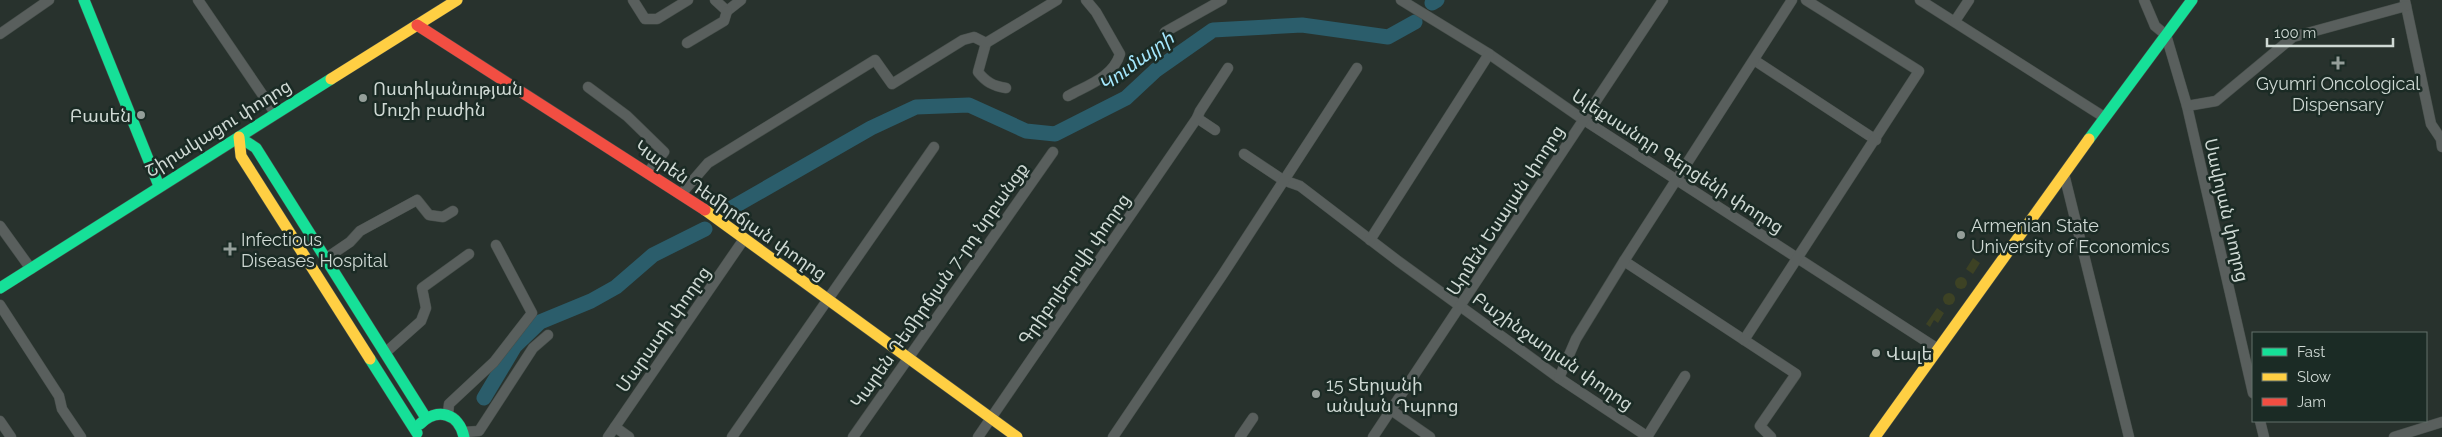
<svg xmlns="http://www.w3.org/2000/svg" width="2442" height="437" font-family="Raleway,'Noto Sans Armenian',sans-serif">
  <rect width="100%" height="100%" fill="#28322d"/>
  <!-- green -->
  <g fill="#3d4224">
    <polygon points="1973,258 1980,263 1973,274 1966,269"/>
    <circle cx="1961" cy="283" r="6"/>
    <circle cx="1949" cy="299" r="6"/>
    <polygon points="1937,308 1944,313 1938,323 1934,320 1930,327 1926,324"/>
  </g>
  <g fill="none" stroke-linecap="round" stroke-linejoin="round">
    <!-- river -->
    <g stroke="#2b5d6b" stroke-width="15">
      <polyline points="1432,3 1437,0"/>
      <polyline points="728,210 871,128 916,107 969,105 1026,131 1055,134 1126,98 1156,70 1213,30 1302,25 1388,37 1415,22"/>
      <polyline points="484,398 515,346 540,322 591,301 616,287 653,255 705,229"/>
    </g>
    <!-- street casing -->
    <g stroke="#474f4b" stroke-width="11">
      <g id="street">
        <polyline points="198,0 275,113"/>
        <polyline points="633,0 645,19 657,19 688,0"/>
        <polyline points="715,0 727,11 741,0"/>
        <polyline points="1401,0 1489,54 1584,120 1938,349"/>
        <polyline points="1920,0 2104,117"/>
        <polyline points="2144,0 2155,26 2166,35 2187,106 2253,393"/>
        <polyline points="2405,1 2431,124 2441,139 2442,147"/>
        <polyline points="1955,21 1969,0"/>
        <polyline points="1165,32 1222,0"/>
        <polyline points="0,34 49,0"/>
        <polyline points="687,43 724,21 727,11"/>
        <path d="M986 43 978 72C986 82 993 86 1006 88"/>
        <polyline points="1754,60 1876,140"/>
        <polyline points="588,87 627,116 664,152 649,171"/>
        <path d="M1068 96C1088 85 1113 77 1120 54L1096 12 1086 0"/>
        <polyline points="2187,106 2216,101 2293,37 2406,6"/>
        <polyline points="1197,118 1215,130"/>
        <polyline points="1244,154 1283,180 1300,186 1398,261 1559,378 1648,437"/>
        <polyline points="2064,174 2129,437"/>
        <polyline points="682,193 708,163 875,60 892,84 963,40 974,37 986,43 1057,0"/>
        <polyline points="0,226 31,269"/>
        <polyline points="1370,240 1489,54"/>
        <polyline points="325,259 350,242 360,231 417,200 429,215 443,217 453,211"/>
        <polyline points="1624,261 1796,374 1760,426 1771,437"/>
        <polyline points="0,305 59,396 62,409 81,437"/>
        <polyline points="1744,340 1919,71 1806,0"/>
        <polyline points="385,353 421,321 426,308 422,288 469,254"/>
        <polyline points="1559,378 1576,339 1624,261 1792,0"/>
        <polyline points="1391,410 1430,437"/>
        <polyline points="448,414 449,404 494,362 532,313 496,245"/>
        <polyline points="0,421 11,437"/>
        <polyline points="2260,421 2264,437"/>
        <polyline points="615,427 629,437"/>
        <polyline points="464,432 479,431 533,348 548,335"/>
        <polyline points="608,437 744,239"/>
        <polyline points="732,437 934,147"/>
        <polyline points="853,437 1053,152"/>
        <polyline points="978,437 1197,118 1200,111 1228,68"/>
        <polyline points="1113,437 1223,274 1357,68"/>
        <polyline points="1240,437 1253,418"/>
        <polyline points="1373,437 1663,0"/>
        <polyline points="1647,437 1685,376"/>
        <polyline points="2394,437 2442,422"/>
      </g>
    </g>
    <!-- fast casing -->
    <g stroke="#474f4b" stroke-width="12">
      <g id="fast">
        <polyline points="84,0 159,186"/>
        <polyline points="239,137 256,148 426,418"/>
        <polyline points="2089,139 2192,0"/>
        <polyline points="0,288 331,79"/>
        <polyline points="370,359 417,433"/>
        <path d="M420 424C437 407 459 413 464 437"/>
      </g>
    </g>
    <!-- slow casing -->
    <g stroke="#474f4b" stroke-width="12">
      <g id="slow">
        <polyline points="331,79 457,0"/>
        <polyline points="239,137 241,156 370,359"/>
        <polyline points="705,210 1017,437"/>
        <polyline points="1875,437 2089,139"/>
      </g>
    </g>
    <!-- jam casing -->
    <g stroke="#474f4b" stroke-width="12">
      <polyline id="jam" points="417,25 705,210"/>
    </g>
    <!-- street -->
    <use href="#street" stroke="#595f5d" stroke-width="10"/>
    <!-- fast -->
    <use href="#fast" stroke="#16e098" stroke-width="11"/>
    <!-- slow -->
    <use href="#slow" stroke="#ffcf43" stroke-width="11"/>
    <!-- jam -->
    <use href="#jam" stroke="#f24e42" stroke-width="11"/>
  </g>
  <!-- markers -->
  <g fill="#959f9a" stroke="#1b2b25" stroke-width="2">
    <path d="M2335.5 55.5h5v5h5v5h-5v5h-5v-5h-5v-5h5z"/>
    <circle cx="363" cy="98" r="5"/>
    <circle cx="141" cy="115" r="5"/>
    <circle cx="1961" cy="235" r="5"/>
    <path d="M227.5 241.5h5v5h5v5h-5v5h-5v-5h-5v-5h5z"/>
    <circle cx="1876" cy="353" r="5"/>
    <circle cx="1316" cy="394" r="5"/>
  </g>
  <g text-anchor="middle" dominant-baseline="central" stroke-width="5" stroke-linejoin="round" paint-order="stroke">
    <!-- poi labels -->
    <g font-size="18" fill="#cfd9d4" stroke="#1b2b25" text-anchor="start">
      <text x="2338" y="83" text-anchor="middle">Gyumri Oncological<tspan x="2338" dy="21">Dispensary</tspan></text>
      <text x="373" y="88">Ոստիկանության<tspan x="373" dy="21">Մուշի բաժին</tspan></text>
      <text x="131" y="115" text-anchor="end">Բասեն</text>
      <text x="1971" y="225">Armenian State<tspan x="1971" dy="21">University of Economics</tspan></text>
      <text x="241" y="239">Infectious<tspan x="241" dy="21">Diseases Hospital</tspan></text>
      <text x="1886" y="353">Վալե</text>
      <text x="1326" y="384">15 Տերյանի<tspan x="1326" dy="21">անվան Դպրոց</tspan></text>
    </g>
    <!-- street labels -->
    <g font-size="18" fill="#cfd9d4" stroke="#1b2b25">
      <text transform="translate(218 128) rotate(-32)">Շիրակացու փողոց</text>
      <text transform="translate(1678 161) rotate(33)">Ալեքսանդր Գերցենի փողոց</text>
      <text transform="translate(731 210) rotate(35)">Կարեն Դեմիրճյան փողոց</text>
      <text transform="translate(1505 210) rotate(-57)">Արմեն Եսայան փողոց</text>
      <text transform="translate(2227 210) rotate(77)">Սավոյան փողոց</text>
      <text transform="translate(1074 269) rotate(-55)">Գրիբոյեդովի փողոց</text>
      <text transform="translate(939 285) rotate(-55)">Կարեն Դեմիրճյան 7-րդ նրբանցք</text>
      <text transform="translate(663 329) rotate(-55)">Մարատի փողոց</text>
      <text transform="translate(1553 351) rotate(35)">Բաշինջաղյան փողոց</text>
    </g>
    <!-- water labels -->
    <g font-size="19" font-style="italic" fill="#a5e8fe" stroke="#1b2b25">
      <text transform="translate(1136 61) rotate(-36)">Կումայրի</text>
    </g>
  </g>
  <!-- legend -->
  <rect x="2252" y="332" width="175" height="90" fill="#1b2b25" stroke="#63716b"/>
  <rect x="2262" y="348" width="25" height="8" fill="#16e098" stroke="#63716b"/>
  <text x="2297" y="357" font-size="15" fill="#cfd9d4">Fast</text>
  <rect x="2262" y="373" width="25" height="8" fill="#ffcf43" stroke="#63716b"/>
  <text x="2297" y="382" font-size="15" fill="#cfd9d4">Slow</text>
  <rect x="2262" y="398" width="25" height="8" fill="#f24e42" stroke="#63716b"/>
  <text x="2297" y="407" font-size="15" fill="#cfd9d4">Jam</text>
  <!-- scale -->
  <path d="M2267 38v8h126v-8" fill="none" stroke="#cfd9d4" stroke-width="2.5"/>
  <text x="2274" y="38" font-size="15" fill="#cfd9d4" stroke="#1b2b25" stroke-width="4" paint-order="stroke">100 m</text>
</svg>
